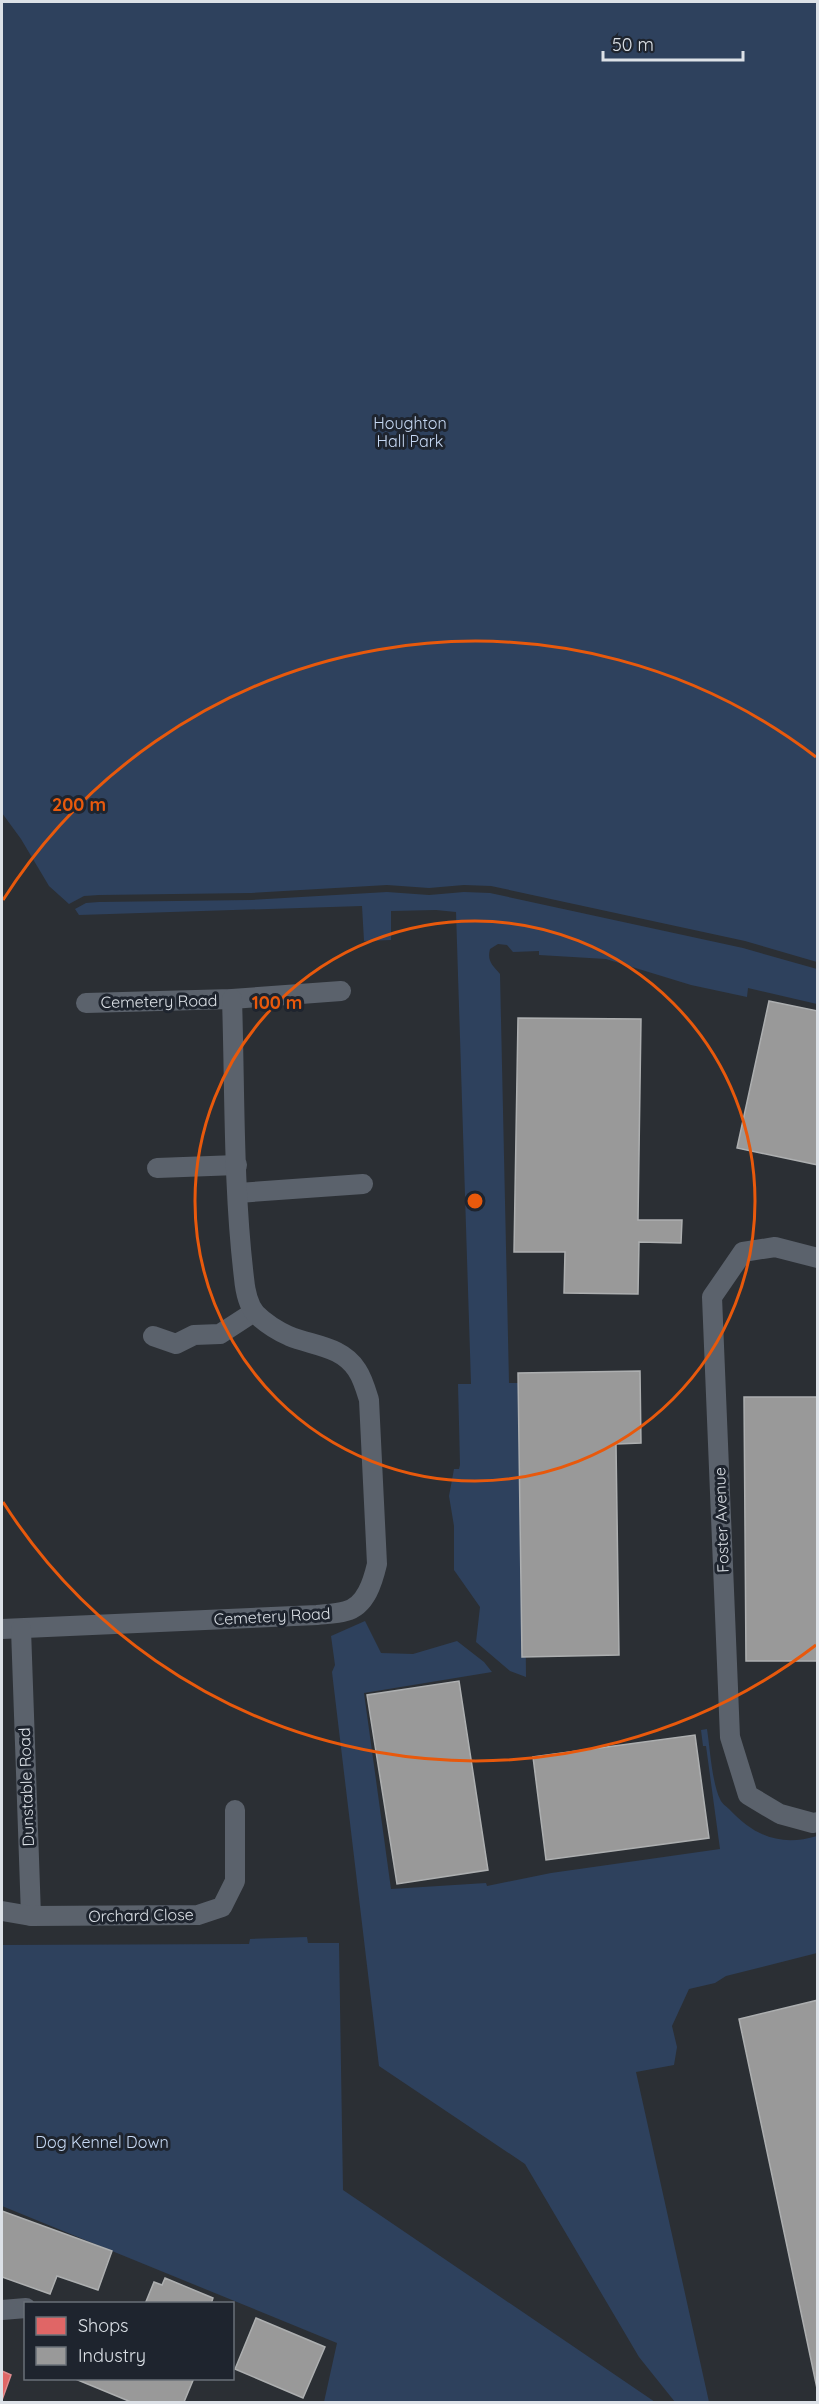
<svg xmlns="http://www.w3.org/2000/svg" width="819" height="2404" font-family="Quicksand,sans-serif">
  <rect width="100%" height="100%" fill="#2b2f34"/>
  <!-- green -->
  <g fill="#2e415d">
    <polygon points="2,2 817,2 817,962 745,941 491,886 464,885 429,888 387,885 251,893 99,895 84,896 69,904 49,886 21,839 2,813"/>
    <path d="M387 892 429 895 464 892 490 893 743 948 817 969V1004L748 988 747 997 691 985 606 959 539 955V951L513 952 507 945 498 944 490 949C487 961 492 965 500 974L509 1383H523L526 1677 510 1671 476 1642 480 1607 454 1570V1526L449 1496 454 1469H459L460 1465 458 1384H471L456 912 436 910 391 911V940L364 941 362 906 79 915 75 909 86 903 99 902 251 900Z"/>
    <path d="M365 1621 381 1653 413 1654 457 1641 484 1662 492 1672 364 1693 391 1889 486 1883 487 1886 551 1873 720 1849 706 1746H703L701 1730 707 1729C710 1748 712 1783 720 1799 722 1804 725 1805 729 1809 754 1836 781 1847 817 1836V1953L726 1976 715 1983 689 1989 672 2026 677 2047 674 2065 636 2072 709 2402H675L639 2357 525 2164 379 2066 332 1672 335 1665 331 1636Z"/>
    <polygon points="307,1937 308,1943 339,1943 343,2190 655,2402 324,2402 337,2343 2,2206 2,1945 249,1944 250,1939"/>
  </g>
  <!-- shops -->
  <polygon fill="#e06666" stroke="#df8b8d" stroke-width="1.5" points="2,2371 11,2375 2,2400"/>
  <!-- industry -->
  <g fill="#999" stroke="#adafb0" stroke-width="1.5">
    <polygon points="769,1001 818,1011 818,1165 737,1148"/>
    <polygon points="518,1018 641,1019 638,1220 682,1220 681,1243 639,1242 638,1294 564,1293 565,1252 514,1252"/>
    <polygon points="640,1371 641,1443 616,1444 619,1655 522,1657 518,1373"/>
    <polygon points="744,1397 818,1397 818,1661 746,1661"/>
    <polygon points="459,1681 488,1870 397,1884 367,1695"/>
    <polygon points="695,1735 709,1838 546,1860 533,1757"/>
    <polygon points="818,2000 818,2393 739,2019"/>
    <polygon points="2,2211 112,2251 98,2290 57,2276 50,2294 2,2277"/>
    <polygon points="165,2278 213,2298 211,2304 145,2304 154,2282 162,2285"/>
    <polygon points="256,2318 325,2347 303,2398 235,2369"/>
    <polygon points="73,2378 194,2378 184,2402 131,2402"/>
  </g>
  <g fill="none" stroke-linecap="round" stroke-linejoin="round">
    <!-- minor -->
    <g stroke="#5b626c" stroke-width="20">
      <polyline points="86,1003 232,999 341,991"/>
      <polyline points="157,1168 237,1165"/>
      <polyline points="238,1193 363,1184"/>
      <polyline points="818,1258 775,1247 743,1252 712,1297 730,1737 748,1795 780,1814 813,1823 818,1822"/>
      <polyline points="153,1336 176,1344 194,1335 220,1334 254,1312"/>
      <path d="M2 1629 317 1615C326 1614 337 1614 346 1611 366 1606 373 1581 377 1564L369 1400C366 1390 363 1379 357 1370 342 1346 313 1346 289 1336 278 1331 264 1322 255 1313 248 1304 245 1289 244 1278 233 1186 235 1092 232 999"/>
      <polyline points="21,1629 31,1916"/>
      <polyline points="2,1911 31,1916 198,1915 222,1907 235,1881 235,1810"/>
      <polyline points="2,2310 26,2308"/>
    </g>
  </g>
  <!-- distance rings -->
  <g fill="none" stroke="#e8590c" stroke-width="3">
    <circle cx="475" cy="1201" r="280"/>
    <path d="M816 1645A560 560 0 0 1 3 1502M3 900A560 560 0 0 1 816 757"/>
  </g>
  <g text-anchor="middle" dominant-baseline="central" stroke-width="6" stroke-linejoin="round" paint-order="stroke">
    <!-- park labels -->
    <g font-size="16" fill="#c7d9f4" stroke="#1e242e">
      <text x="410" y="423">Houghton<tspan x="410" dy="18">Hall Park</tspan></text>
      <text x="102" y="2142">Dog Kennel Down</text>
    </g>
    <!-- street labels -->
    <g font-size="16" fill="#dce1e7" stroke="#1e242e">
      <text transform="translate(159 1001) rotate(-1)">Cemetery Road</text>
      <text transform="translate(721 1520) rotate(-92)">Foster Avenue</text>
      <text transform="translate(272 1616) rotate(-3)">Cemetery Road</text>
      <text transform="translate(26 1787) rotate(-92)">Dunstable Road</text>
      <text transform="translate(141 1915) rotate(-1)">Orchard Close</text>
    </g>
  </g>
  <circle cx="475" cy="1201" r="9" fill="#e8590c" stroke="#1e242e" stroke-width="3"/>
  <g font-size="18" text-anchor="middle" font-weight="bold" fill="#e8590c" stroke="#1e242e" stroke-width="6" stroke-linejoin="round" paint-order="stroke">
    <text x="79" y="811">200 m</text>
    <text x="277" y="1009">100 m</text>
  </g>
  <!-- border -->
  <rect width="819" height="2404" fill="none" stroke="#dce1e7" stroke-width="6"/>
  <!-- legend -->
  <rect x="24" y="2302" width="210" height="78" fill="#1e242e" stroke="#6a7078" stroke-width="1.5"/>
  <rect x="36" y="2317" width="30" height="18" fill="#e06666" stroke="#6a7078" stroke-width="1.5"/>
  <text x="78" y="2332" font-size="18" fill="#dce1e7">Shops</text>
  <rect x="36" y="2347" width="30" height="18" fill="#999999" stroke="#6a7078" stroke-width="1.5"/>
  <text x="78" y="2362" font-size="18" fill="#dce1e7">Industry</text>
  <!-- scale -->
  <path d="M603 51v9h140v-9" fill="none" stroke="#dce1e7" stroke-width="3"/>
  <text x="612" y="51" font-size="18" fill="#dce1e7" stroke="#1e242e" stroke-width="4.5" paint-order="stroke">50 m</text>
</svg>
